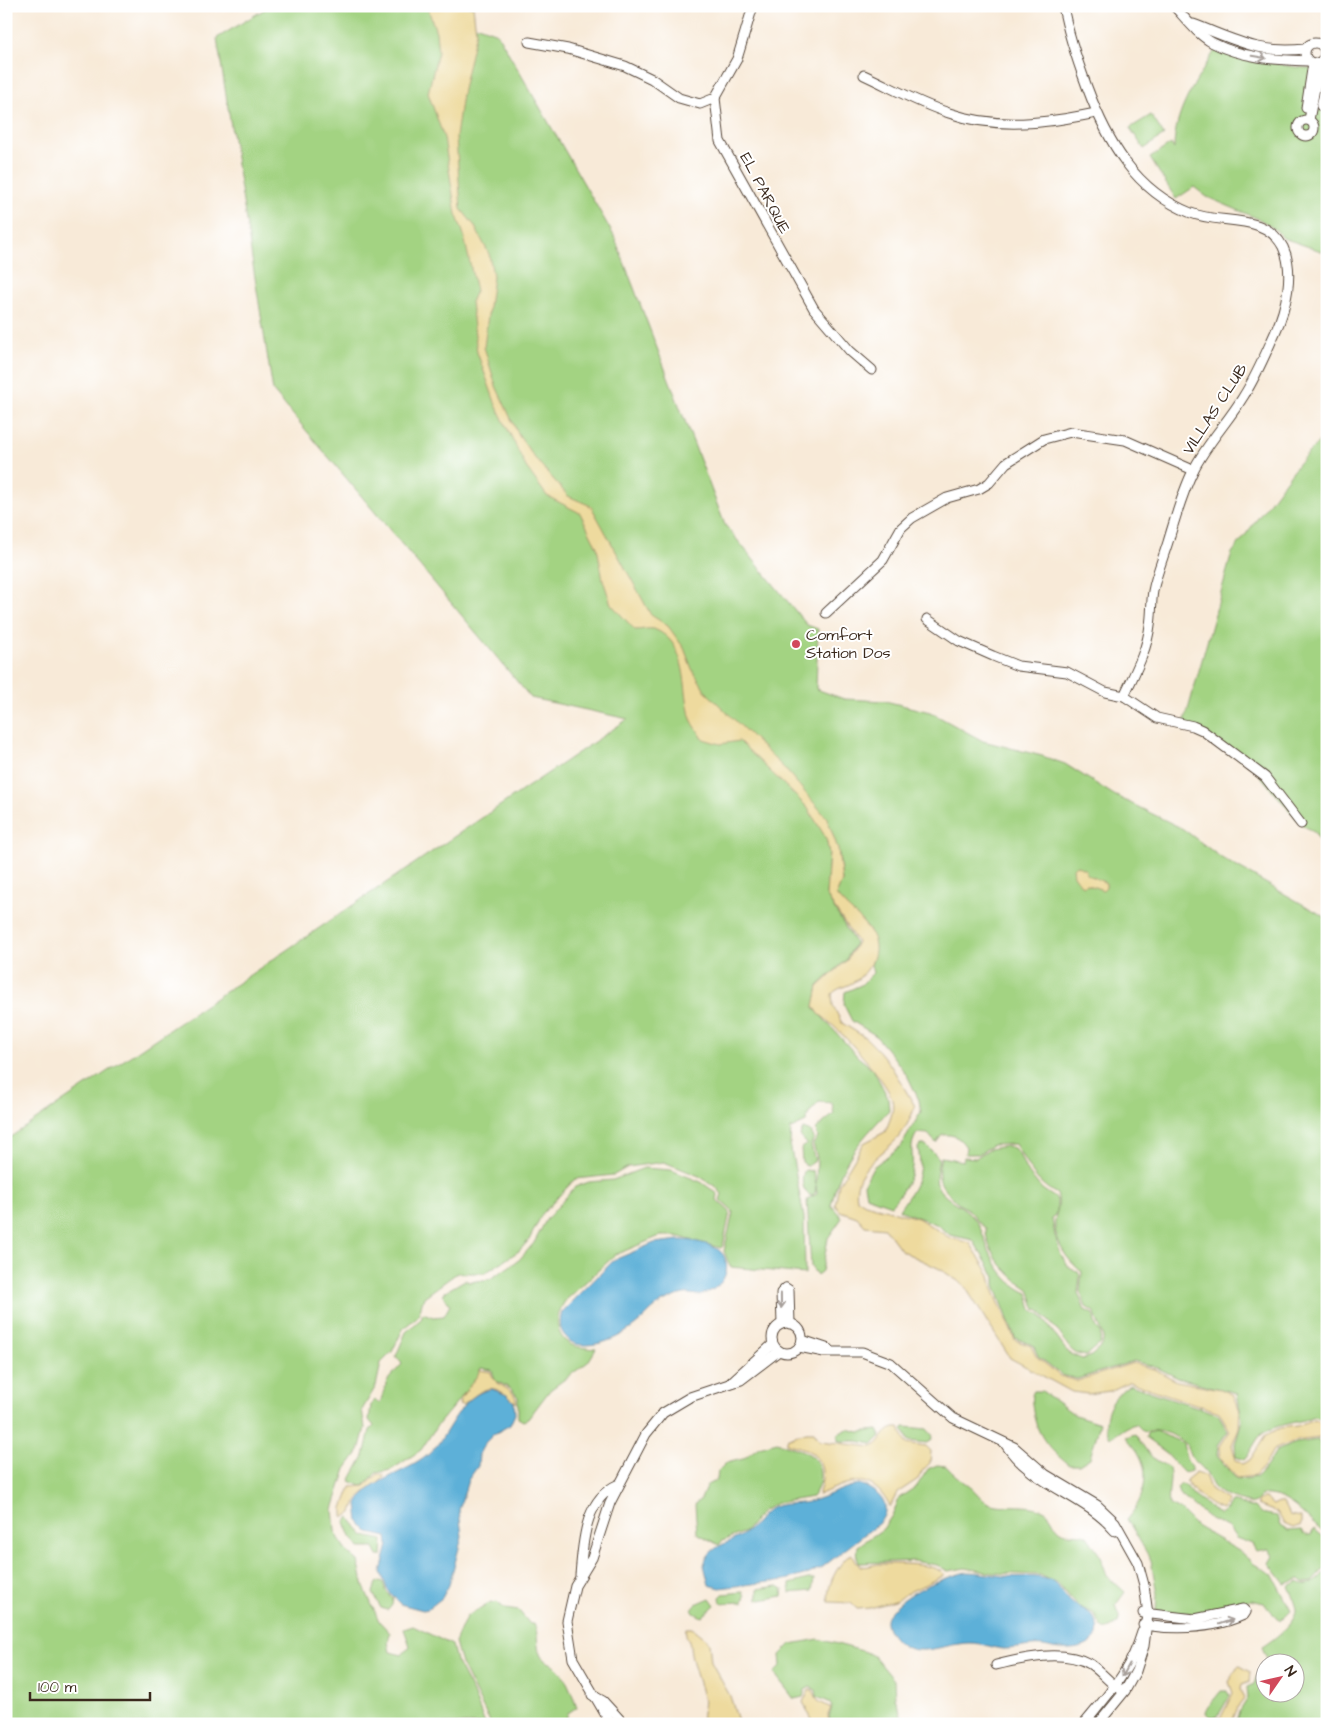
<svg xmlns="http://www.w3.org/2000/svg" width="1333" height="1730" font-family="'Architects Daughter',sans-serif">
  <rect width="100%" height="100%" fill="#fff"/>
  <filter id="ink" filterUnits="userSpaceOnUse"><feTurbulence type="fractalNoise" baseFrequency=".02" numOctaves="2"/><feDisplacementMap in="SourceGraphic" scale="10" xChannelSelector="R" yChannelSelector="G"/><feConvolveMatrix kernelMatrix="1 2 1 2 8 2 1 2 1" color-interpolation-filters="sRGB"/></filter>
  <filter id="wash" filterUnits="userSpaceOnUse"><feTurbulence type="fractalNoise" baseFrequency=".0096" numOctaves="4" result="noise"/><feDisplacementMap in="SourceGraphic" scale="20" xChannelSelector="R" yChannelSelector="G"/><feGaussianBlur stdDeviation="1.12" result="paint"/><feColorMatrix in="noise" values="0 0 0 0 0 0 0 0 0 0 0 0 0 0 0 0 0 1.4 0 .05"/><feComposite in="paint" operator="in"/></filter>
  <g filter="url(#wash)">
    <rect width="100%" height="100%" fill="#f8ead8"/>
    <!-- green -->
    <g fill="#a3d382" stroke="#6f7e50" fill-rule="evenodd">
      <path d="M270 6H422L497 33 614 236 725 525 807 625 818 629 816 689 844 699 885 701 930 712 983 741 1042 756 1065 764 1114 795 1183 829 1223 859 1327 918V1423L1316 1417C1300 1422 1275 1424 1262 1434 1255 1440 1251 1453 1244 1460L1236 1457 1235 1444 1242 1420 1237 1393 1178 1378 1158 1368 1134 1361 1077 1379 1062 1375 1038 1356 1033 1345 1015 1338 995 1285V1277L973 1240 950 1235 936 1224 899 1210C914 1188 924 1176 918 1148L920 1145H926L939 1158C938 1166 935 1176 937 1185 942 1198 960 1204 969 1213 979 1222 982 1232 986 1243 993 1263 1008 1285 1028 1293L1032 1310 1040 1314 1068 1353 1082 1359 1091 1356 1099 1349 1103 1342V1335L1094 1312 1086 1307 1080 1291 1082 1272C1067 1260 1054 1242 1055 1221 1056 1210 1061 1205 1057 1194 1034 1182 1028 1165 1015 1144L992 1145 979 1154H965L966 1147C959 1137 954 1134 942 1135L936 1143 928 1134 917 1133C908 1148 914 1152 912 1167 911 1180 899 1196 891 1205L866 1196 864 1184 873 1167 901 1146 921 1112 919 1100 908 1077 892 1055 875 1035 852 1021 844 1005 845 992 861 985 873 973 871 965C875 958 874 938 869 930 860 917 845 908 836 895L842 881 839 853 827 842 829 853 826 895 855 943 846 960 818 986 814 1008 858 1057 873 1069 888 1098 889 1110C858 1143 842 1159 831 1205L842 1218 828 1238 822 1271 817 1275 811 1267 807 1199 817 1194 816 1185 815 1193 812 1196C802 1194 800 1177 805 1170L813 1171 816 1184 817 1158 813 1144 818 1138 816 1129 834 1114 832 1103 819 1102 809 1113 806 1122 791 1129 790 1144 804 1217 805 1274 730 1267 724 1251 733 1212 720 1200 722 1194 716 1187 699 1176 664 1162 628 1167 614 1175 575 1179 542 1214 529 1240 519 1251 485 1273H457L424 1297 418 1316 403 1329 392 1352 381 1363 376 1386 362 1410 365 1428 359 1451 346 1469 333 1509 335 1531 346 1551 358 1561 364 1587 379 1621 390 1633 388 1642 390 1652 402 1655 410 1646 404 1629 413 1626 452 1645 456 1661 473 1693 485 1724H6V1140L628 719 531 698 273 391 217 38Z"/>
      <path d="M1217 47C1240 56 1304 74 1327 66V253L1283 238 1276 230 1261 220 1207 197 1194 187 1176 199 1150 158 1171 144 1174 149C1174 110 1198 79 1217 47Z"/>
      <polygon points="1151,115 1164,135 1144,149 1130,128"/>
      <polygon points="1327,433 1327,914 1324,872 1319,840 1315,833 1301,824 1253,767 1184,724 1232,553 1298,464"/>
      <polygon points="803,1129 811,1132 814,1138 811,1145 815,1161 807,1166 802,1162 801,1148 807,1144 800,1136"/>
      <path d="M1007 1146 1014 1148 1019 1154 1026 1170 1042 1189 1057 1199V1211L1052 1219 1055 1236 1061 1255 1068 1266 1078 1272 1080 1276 1078 1293 1085 1310 1093 1314 1096 1326 1101 1333 1100 1344 1086 1356C1070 1354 1069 1346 1060 1334 1055 1326 1045 1319 1039 1309L1036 1310 1029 1289C1011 1278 985 1253 986 1228 978 1224 976 1217 970 1211 966 1207 960 1206 957 1202 941 1187 935 1180 941 1157L963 1161 964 1157 976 1158 989 1149Z"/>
      <path d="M644 1168 671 1170 701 1182 718 1194 717 1200 730 1212 723 1246 721 1248 676 1236H660L615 1255 566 1300C555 1314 553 1336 572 1345 579 1348 589 1348 596 1349L588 1362 550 1390 528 1419 523 1421 518 1418V1397L511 1389 495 1380 492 1370 481 1368 476 1379 436 1427 421 1450 391 1470 376 1473 365 1485 361 1486 350 1481 364 1456 370 1430 374 1426 369 1420 371 1405 375 1400 380 1403 387 1381 402 1364 396 1356 406 1332 421 1319 423 1313 433 1317 444 1316 450 1305 443 1295 446 1291 465 1280 470 1282 490 1279 519 1260 534 1243 546 1220 575 1187 589 1182 613 1180Z"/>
      <path d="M1130 1385 1218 1414 1228 1431 1218 1445 1217 1456 1237 1480 1257 1477 1267 1466 1276 1451 1296 1443 1318 1440 1327 1455V1535C1306 1520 1289 1492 1262 1495L1256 1502 1250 1504C1238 1499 1222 1498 1213 1486 1210 1481 1209 1476 1206 1472 1196 1460 1191 1462 1186 1444 1174 1434 1159 1428 1144 1432L1136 1424C1125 1426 1120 1433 1110 1438 1099 1418 1112 1395 1130 1385Z"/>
      <path d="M1034 1391H1042L1075 1415 1100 1423 1090 1458 1079 1465H1069C1050 1450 1036 1435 1033 1410 1032 1403 1030 1397 1034 1391Z"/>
      <polygon points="905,1427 927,1429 933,1436 931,1441 927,1443 909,1441 903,1429"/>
      <polygon points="848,1429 859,1432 878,1430 881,1436 873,1444 858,1441 838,1441 838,1434"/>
      <polygon points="1155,1431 1183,1443 1186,1460 1192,1466 1191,1471 1184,1473 1164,1451 1146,1438 1147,1433"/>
      <path d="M1135 1434 1150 1456 1169 1468C1172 1480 1167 1492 1169 1505L1180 1510 1197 1527 1239 1551 1254 1564 1272 1574 1291 1610 1280 1621 1264 1603 1251 1600 1227 1610 1208 1614 1156 1611 1157 1594 1151 1560 1127 1519C1142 1503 1151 1477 1140 1456 1137 1449 1131 1444 1126 1437Z"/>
      <path d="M777 1442C787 1446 802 1449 810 1455 824 1466 822 1485 812 1497L777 1503 762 1511 745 1532 722 1541 719 1545 697 1533 695 1504 701 1499 707 1485 717 1480 718 1471 726 1463 743 1459 759 1447Z"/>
      <path d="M937 1465 946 1466C953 1474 960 1479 969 1486 979 1493 981 1503 996 1505 1012 1507 1025 1504 1041 1509 1053 1513 1052 1525 1061 1531 1069 1536 1079 1531 1087 1536L1099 1554 1107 1576 1125 1592 1115 1606 1120 1615 1118 1623C1099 1637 1102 1625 1093 1613L1079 1607 1056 1583 1040 1575 993 1573 965 1568 948 1571 937 1565 913 1561 859 1563 857 1558 858 1546 883 1529 893 1514 899 1498 917 1486 928 1469Z"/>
      <path d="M1181 1484 1185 1485 1194 1496 1220 1515 1225 1512 1231 1502C1240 1501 1245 1508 1255 1507L1260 1513 1277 1516 1280 1526 1288 1531 1302 1530 1306 1535H1311L1314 1529 1327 1540V1566L1312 1582 1304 1583 1300 1579 1285 1584 1269 1563 1273 1556 1269 1549 1256 1551 1252 1544 1236 1538 1229 1528 1207 1517 1179 1494 1177 1488Z"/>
      <polygon points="349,1517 364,1536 383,1540 382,1556 378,1556 374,1548 360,1548 351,1537 345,1522"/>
      <path d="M1327 1570V1724H1236L1240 1711 1248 1698 1247 1687 1254 1684 1260 1667 1267 1659 1262 1647C1272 1641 1298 1621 1297 1609 1296 1602 1292 1593 1289 1586L1298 1582C1311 1589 1318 1579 1327 1570ZM1266 1662H1296V1692H1266Z"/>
      <polygon points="808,1579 814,1579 812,1591 790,1593 790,1584"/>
      <polygon points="380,1581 383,1582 386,1591 393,1598 392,1605 388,1610 381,1608 373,1593 376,1583"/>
      <polygon points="778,1586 783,1589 782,1596 761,1600 758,1599 758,1589"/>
      <polygon points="743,1592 745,1596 743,1602 721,1603 720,1597 723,1594"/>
      <polygon points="710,1598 715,1605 702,1617 694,1613 692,1609 696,1604"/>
      <path d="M497 1602 505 1609 519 1611 530 1624H534C539 1634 536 1645 540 1654 543 1662 549 1661 555 1666 566 1675 572 1694 577 1707L568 1713 565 1724H491L461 1664 455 1642 466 1617 487 1604Z"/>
      <polygon points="819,1639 866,1652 875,1657 894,1680 895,1698 904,1724 832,1724 829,1717 832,1707 829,1702 817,1697 816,1690 810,1687 805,1690 803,1697 794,1699 774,1673 781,1666 780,1655 791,1644"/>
      <polygon points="1221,1691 1227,1691 1230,1695 1218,1716 1210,1717 1206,1713 1207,1708"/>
    </g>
    <!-- sand -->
    <g fill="#eeda9e" stroke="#94825e">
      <path d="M427 6H473L476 32 462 94 456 137 461 209 474 225 489 254 493 276 484 347 496 386 519 436 534 457 568 496 591 506 651 615 668 626 684 648 692 669 707 693 785 769 827 818 838 849 842 881 836 895C846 909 862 918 870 932 882 950 871 970 855 981 847 987 838 987 832 994L833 1006 842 1023 866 1038 879 1051 891 1066 915 1106C911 1118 904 1132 896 1140 879 1157 852 1171 857 1199L865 1204 918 1218 950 1238 970 1243 990 1275 993 1289 1015 1340 1031 1346 1036 1356 1060 1376 1077 1381 1133 1363 1154 1369 1177 1381 1221 1389 1234 1395 1240 1411 1239 1428 1232 1445 1236 1460 1242 1464 1250 1460 1266 1435 1280 1428 1297 1426 1315 1420 1327 1426V1451L1320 1438 1295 1441 1273 1450 1264 1466 1255 1476 1237 1478 1219 1456 1220 1446 1230 1431 1219 1412 1129 1382 1110 1391 1088 1394 1072 1392 1010 1358 964 1285 940 1269 902 1251 885 1228 865 1226 857 1217 840 1211 835 1205 839 1184 864 1143 885 1132C889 1122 895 1111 892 1099 885 1078 838 1027 819 1014L814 1006 818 987 847 960 857 942 826 895 829 853 826 838 807 807 739 741 720 744 703 739C700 733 694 726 691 719 682 691 690 643 654 629 649 628 640 630 635 630L611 604 603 580 597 547 580 513 547 496 526 467 496 405 477 352 471 302 476 291 463 232 456 214 444 138 428 93 438 52 436 32Z"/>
      <polygon points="1076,865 1086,870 1086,874 1106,883 1106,887 1103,890 1086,884 1082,886 1074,875 1073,868"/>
      <path d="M480 1370 491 1372C493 1388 518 1387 516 1403 492 1382 487 1385 463 1405L459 1404C461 1393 475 1382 480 1370Z"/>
      <path d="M894 1428H900L906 1443 926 1446 931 1451 930 1463 923 1470 918 1479 897 1493 890 1507C871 1469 849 1482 818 1495 825 1477 825 1459 805 1449 799 1446 792 1446 786 1443V1439L806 1432H814L820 1441 873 1447C883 1441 883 1431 894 1428Z"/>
      <path d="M1196 1472 1205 1475 1210 1489 1228 1501 1223 1510C1212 1508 1190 1490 1186 1480Z"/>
      <path d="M378 1474 384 1475C382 1487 356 1489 352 1513L343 1517V1508L351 1487 365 1486Z"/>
      <polygon points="1262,1499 1266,1499 1273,1505 1279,1502 1283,1503 1289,1515 1301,1517 1301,1525 1293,1528 1284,1524 1278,1513 1258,1505 1258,1501"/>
      <path d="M851 1554C856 1557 855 1563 861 1566 867 1568 873 1564 880 1564 895 1564 936 1562 945 1575L909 1592 895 1601 870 1608 857 1609 851 1603 829 1602C825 1587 839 1562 851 1554Z"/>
      <path d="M686 1628H692L709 1642 711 1662 730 1696 739 1724H704C698 1713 706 1707 703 1697 699 1681 692 1664 690 1647 690 1640 684 1636 686 1628Z"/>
      <polygon points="1240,1666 1251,1672 1250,1682 1241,1685 1240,1689 1244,1699 1238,1707 1231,1724 1204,1724 1221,1717 1233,1693 1229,1682 1237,1667"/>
      <polygon points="809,1690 813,1690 818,1701 831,1708 828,1715 829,1724 814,1724 803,1702"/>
    </g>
    <!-- water -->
    <g fill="#5db0d8" stroke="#4c6d7b">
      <path d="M680 1240C692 1240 718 1244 724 1256 732 1273 720 1289 703 1294 697 1296 690 1293 684 1294 677 1295 670 1299 663 1302 652 1308 646 1317 637 1324 622 1336 604 1345 585 1345 579 1345 572 1344 568 1339 559 1331 559 1323 562 1312L614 1260 654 1243Z"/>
      <path d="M492 1389 507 1395 514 1402 515 1414 510 1425 494 1434 485 1443 479 1454 478 1466 468 1480 459 1510 462 1537 449 1585 442 1598 428 1609 423 1610 400 1604 387 1589 381 1572 388 1545 387 1537 369 1533 359 1522 357 1504C371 1477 411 1473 432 1451 451 1431 460 1394 492 1389Z"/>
      <path d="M859 1484C877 1490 895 1505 879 1523L824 1566 809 1574 785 1580 720 1588 709 1585 704 1565C709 1544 731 1544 745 1533 756 1525 761 1513 773 1507 786 1502 799 1505 812 1501 828 1496 842 1488 859 1484Z"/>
      <path d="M966 1572C979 1572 991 1575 1004 1576 1019 1578 1034 1574 1049 1580 1058 1584 1063 1594 1070 1601 1077 1608 1090 1610 1094 1618 1110 1648 1069 1653 1049 1647 1033 1643 1020 1649 1004 1649 993 1648 982 1643 970 1643 941 1643 908 1666 888 1629 885 1622 885 1617 890 1612 910 1590 938 1580 966 1572Z"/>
    </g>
  </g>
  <g filter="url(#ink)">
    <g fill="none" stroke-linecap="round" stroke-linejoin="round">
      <!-- minor casing -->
      <g stroke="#57473a" stroke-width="11">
        <g id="minor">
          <polyline points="753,6 737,59 715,98 720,141 814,309 850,351 872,370"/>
          <path d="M1063 6C1068 34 1077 60 1087 87 1107 141 1135 191 1191 213 1220 225 1265 212 1283 247 1295 272 1286 309 1275 333 1265 355 1256 377 1243 397 1228 422 1206 444 1193 471 1182 493 1175 519 1168 542 1163 558 1156 575 1153 591 1151 602 1152 614 1150 625 1147 651 1135 672 1124 696"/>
          <path d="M1174 6C1186 19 1198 35 1213 43 1242 58 1276 60 1308 61"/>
          <path d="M1193 24C1236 40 1258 54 1305 49"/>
          <polyline points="529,42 568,49 625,66 652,79 679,98 700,104 715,98"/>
          <circle cx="1315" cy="53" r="10"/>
          <path d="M864 75C892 88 920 104 949 113 998 130 1047 123 1096 113"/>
          <polyline points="1321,106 1327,83"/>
          <polyline points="1306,108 1313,63"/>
          <circle cx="1306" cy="128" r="8"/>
          <polyline points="1309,120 1320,62"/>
          <polyline points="826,613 883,560 901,528 912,518 947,498 979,489 989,483 1006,463 1044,439 1071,432 1125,440 1193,470"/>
          <polyline points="927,619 959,641 993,656 1018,666 1067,672 1105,692 1124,696 1157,718 1193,726 1202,730 1265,777 1301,824"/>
          <circle cx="787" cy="1338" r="15"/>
          <polyline points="782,1324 781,1293 786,1288 789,1290 790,1324"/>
          <polyline points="802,1340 829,1349"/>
          <polyline points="799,1347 824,1352 862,1352 891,1363 953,1418 1014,1447 1045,1474 1097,1505 1115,1522 1138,1563 1144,1585 1148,1614 1144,1646 1136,1671 1125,1691 1098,1724"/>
          <polyline points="730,1383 773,1344"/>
          <path d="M1006 1445C1033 1486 1085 1495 1115 1531"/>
          <path d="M580 1575C583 1543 584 1499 619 1484"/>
          <path d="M1143 1625C1177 1630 1213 1629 1244 1615L1246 1612 1243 1609 1195 1619 1143 1613"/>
          <path d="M996 1665C1024 1658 1063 1649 1090 1664 1101 1671 1109 1683 1120 1689"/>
          <polyline points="592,1695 603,1701 624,1724"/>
          <polyline points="611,1724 573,1659 567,1621 575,1586 592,1558 610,1503 646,1434 663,1413 690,1397 741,1380 779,1351"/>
          <path d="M1084 1724C1110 1692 1130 1672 1142 1632"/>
        </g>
      </g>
      <!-- minor -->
      <use href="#minor" stroke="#fff" stroke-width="9"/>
    </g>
    <!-- one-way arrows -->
    <defs><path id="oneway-shaft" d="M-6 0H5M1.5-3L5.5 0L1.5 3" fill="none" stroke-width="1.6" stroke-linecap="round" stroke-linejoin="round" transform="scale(1.25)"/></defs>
    <g stroke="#a79f9a">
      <use href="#oneway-shaft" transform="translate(1259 57) rotate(10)"/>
      <use href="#oneway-shaft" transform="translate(781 1301) rotate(89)"/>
      <use href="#oneway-shaft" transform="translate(1226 1622) rotate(-18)"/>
      <use href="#oneway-shaft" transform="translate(1126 1670) rotate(119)"/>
    </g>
  </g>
  <!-- markers -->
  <circle fill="#d1495b" stroke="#fff" stroke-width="2" cx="796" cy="644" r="5"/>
  <g text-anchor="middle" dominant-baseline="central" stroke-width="4" stroke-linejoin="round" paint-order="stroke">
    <!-- street labels -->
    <g font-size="16" fill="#3b2a1e" stroke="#fff">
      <text transform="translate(765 193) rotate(62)">EL PARQUE</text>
      <text transform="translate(1215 409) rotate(-57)">VILLAS CLUB</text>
    </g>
    <!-- poi labels -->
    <g font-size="16" fill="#3b2a1e" stroke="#fff" text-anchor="start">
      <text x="806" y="635">Comfort<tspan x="806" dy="18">Station Dos</tspan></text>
    </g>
  </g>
  <!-- margin -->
  <rect width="1333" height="1730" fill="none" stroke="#fff" stroke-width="25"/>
  <!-- north arrow -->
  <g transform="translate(1280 1678) rotate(56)"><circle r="24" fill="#ffffff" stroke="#b1aaa5"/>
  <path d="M0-4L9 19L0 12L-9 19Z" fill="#d1495b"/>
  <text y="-8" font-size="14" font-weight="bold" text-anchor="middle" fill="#3b2a1e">N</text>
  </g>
  <!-- scale -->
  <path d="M30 1692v8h120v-8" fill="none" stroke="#3b2a1e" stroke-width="2.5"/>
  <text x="38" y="1692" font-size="15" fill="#3b2a1e" stroke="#ffffff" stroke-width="4" paint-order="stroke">100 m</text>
</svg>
